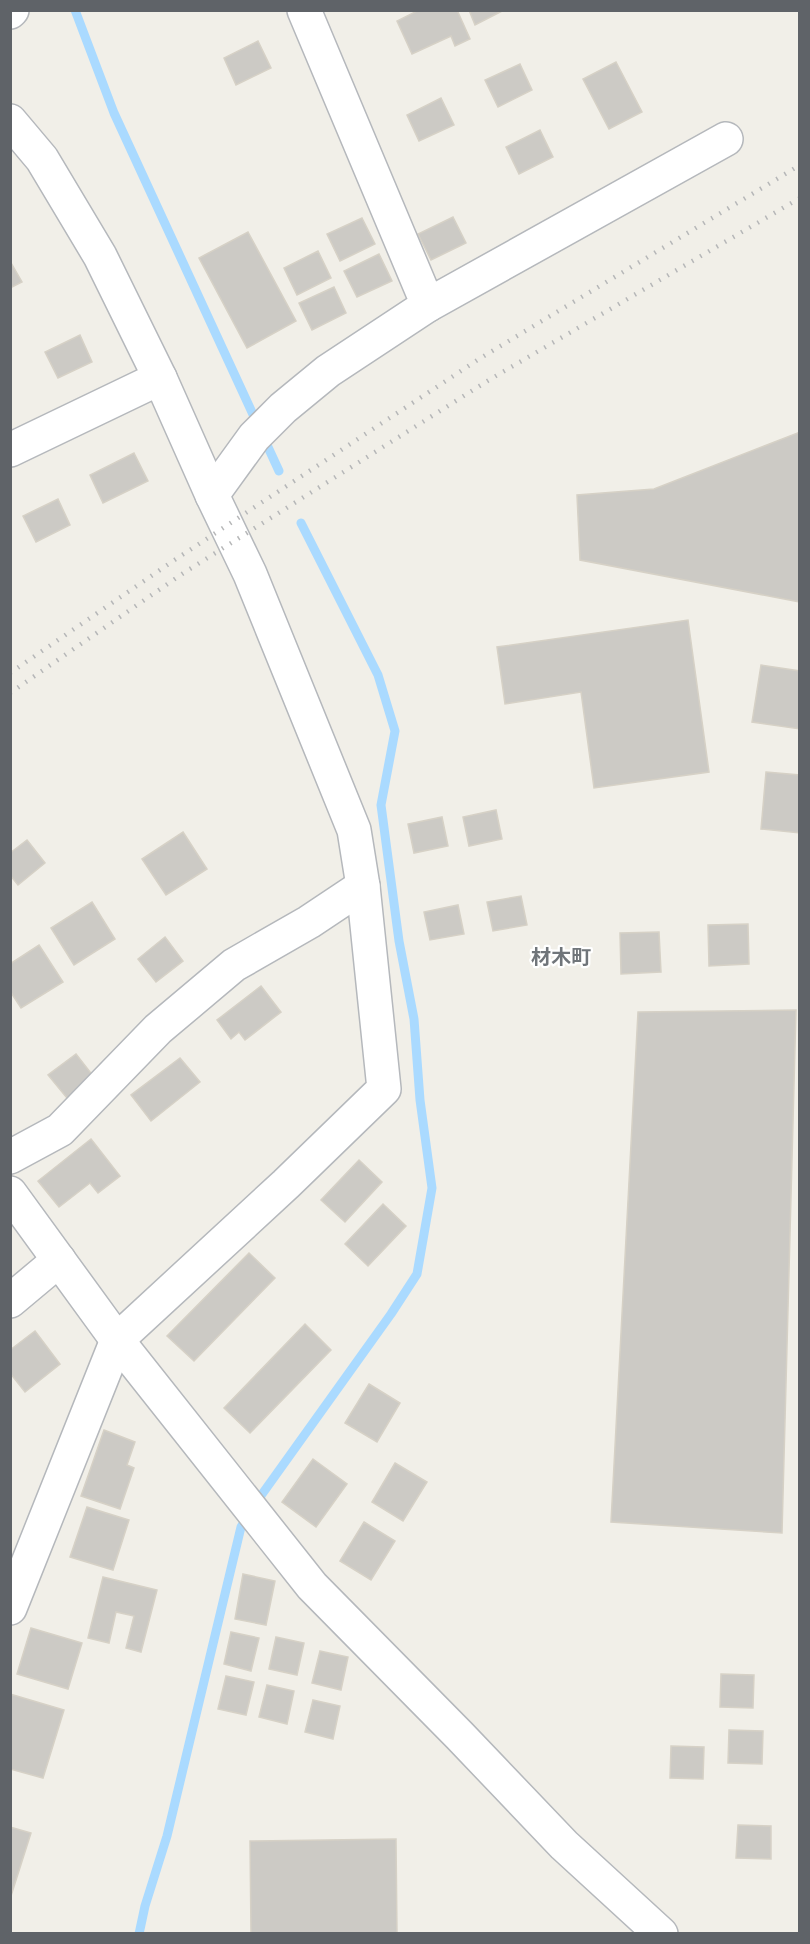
<svg xmlns="http://www.w3.org/2000/svg" width="810" height="1944" font-family="Rubik,'Noto Sans JP',sans-serif">
  <rect width="100%" height="100%" fill="#f1efe8"/>
  <g fill="none" stroke-linecap="round" stroke-linejoin="round">
    <!-- stream -->
    <g stroke="#aadaff" stroke-width="9">
      <polyline points="75,10 114,113 279,471"/>
      <polyline points="255,1504 391,1314 417,1274 432,1188 420,1100 414,1019 399,941 381,805 395,731 378,675 301,523"/>
      <polyline points="139,1934 145,1906 167,1836 241,1527 248,1516"/>
    </g>
  </g>
  <!-- building -->
  <g fill="#cccac5" stroke="#d6d1c6" stroke-width="1.5">
    <polygon points="419,10 457,10 470,39 455,46 451,36 412,54 397,21"/>
    <polygon points="469,10 504,10 475,25"/>
    <polygon points="258,41 271,68 236,85 224,58"/>
    <polygon points="616,62 642,112 609,129 583,79"/>
    <polygon points="520,64 532,90 498,107 485,80"/>
    <polygon points="441,98 454,125 419,141 407,115"/>
    <polygon points="540,130 553,157 519,174 506,147"/>
    <polygon points="453,217 466,243 431,260 418,234"/>
    <polygon points="362,218 375,244 340,261 327,234"/>
    <polygon points="248,232 296,321 247,348 199,258"/>
    <polygon points="318,251 331,278 297,295 284,268"/>
    <polygon points="379,254 392,281 357,297 344,271"/>
    <polygon points="10,261 22,282 10,288"/>
    <polygon points="334,287 346,313 312,330 299,303"/>
    <polygon points="80,335 92,362 58,378 45,352"/>
    <polygon points="800,432 800,602 580,560 577,495 654,489"/>
    <polygon points="134,453 148,481 103,503 90,475"/>
    <polygon points="58,499 70,525 36,542 23,516"/>
    <polygon points="688,620 709,772 594,788 581,692 505,704 497,647"/>
    <polygon points="761,665 800,671 800,729 752,722"/>
    <polygon points="766,772 800,775 800,833 761,829"/>
    <polygon points="496,810 502,839 469,846 463,817"/>
    <polygon points="442,817 448,846 414,853 408,824"/>
    <polygon points="183,832 207,869 166,895 142,859"/>
    <polygon points="27,840 45,863 18,885 10,875 10,853"/>
    <polygon points="521,896 527,925 493,931 487,902"/>
    <polygon points="92,902 115,939 74,965 51,928"/>
    <polygon points="458,905 464,934 430,940 424,912"/>
    <polygon points="748,924 749,964 709,966 708,925"/>
    <polygon points="659,932 661,972 621,974 620,933"/>
    <polygon points="165,937 183,961 156,982 138,959"/>
    <polygon points="39,945 63,982 21,1008 10,991 10,964"/>
    <polygon points="261,986 281,1012 245,1040 239,1032 231,1039 217,1020"/>
    <polygon points="796,1010 782,1533 611,1522 638,1012"/>
    <polygon points="76,1054 94,1077 67,1098 48,1075"/>
    <polygon points="180,1058 200,1082 151,1121 131,1095"/>
    <polygon points="91,1139 120,1176 98,1193 90,1183 59,1207 38,1181"/>
    <polygon points="359,1160 382,1182 345,1222 321,1200"/>
    <polygon points="383,1204 406,1226 368,1266 345,1244"/>
    <polygon points="249,1253 275,1278 194,1361 167,1336"/>
    <polygon points="305,1324 331,1350 250,1433 224,1408"/>
    <polygon points="35,1331 60,1364 25,1392 10,1373 10,1350"/>
    <polygon points="369,1384 400,1403 377,1442 345,1423"/>
    <polygon points="104,1430 135,1442 127,1465 134,1468 120,1509 81,1496"/>
    <polygon points="313,1459 347,1484 316,1527 282,1502"/>
    <polygon points="395,1463 427,1482 403,1521 372,1502"/>
    <polygon points="87,1507 129,1520 113,1570 70,1557"/>
    <polygon points="364,1522 395,1541 371,1580 340,1561"/>
    <polygon points="243,1574 275,1581 266,1625 235,1619"/>
    <polygon points="103,1577 157,1590 141,1652 126,1648 134,1616 116,1612 109,1643 88,1638"/>
    <polygon points="31,1628 82,1643 68,1689 17,1674"/>
    <polygon points="231,1632 259,1638 251,1671 224,1664"/>
    <polygon points="276,1637 304,1643 297,1675 269,1669"/>
    <polygon points="320,1651 348,1657 341,1690 312,1683"/>
    <polygon points="721,1674 754,1675 753,1708 720,1707"/>
    <polygon points="226,1676 254,1682 246,1715 218,1709"/>
    <polygon points="267,1685 294,1691 287,1724 259,1717"/>
    <polygon points="10,1694 64,1710 43,1778 10,1769"/>
    <polygon points="313,1700 340,1706 333,1739 305,1732"/>
    <polygon points="729,1730 763,1731 762,1764 728,1763"/>
    <polygon points="671,1746 704,1747 703,1779 670,1778"/>
    <polygon points="738,1825 771,1826 771,1859 736,1858"/>
    <polygon points="10,1827 31,1833 10,1899"/>
    <polygon points="396,1839 397,1934 251,1934 250,1841"/>
  </g>
  <g fill="none" stroke-linecap="round" stroke-linejoin="round">
    <!-- street casing -->
    <g stroke="#b5b8bc" stroke-width="36">
      <g id="street">
        <polyline points="10,12 12,10"/>
        <polyline points="10,121 42,159 100,256 160,378 212,495 250,574 354,830 363,886 384,1089 286,1184 117,1340 10,1608"/>
        <polyline points="428,305 726,139"/>
        <polyline points="10,450 160,378"/>
        <polyline points="212,495 254,437 283,408 328,371 428,305 304,10"/>
        <polyline points="10,1157 60,1130 158,1029 234,965 309,922 363,886"/>
        <polyline points="10,1193 117,1340 312,1586 460,1736 564,1845 661,1934"/>
        <polyline points="10,1301 59,1260"/>
      </g>
    </g>
    <!-- street -->
    <use href="#street" stroke="#fff" stroke-width="33"/>
    <!-- rail -->
    <g stroke="#b6b7b8" stroke-width="4.5" stroke-dasharray="1.5 8" stroke-linecap="butt">
      <polyline points="10,673 173,561 479,359 800,165"/>
      <polyline points="10,693 182,574 489,380 800,198"/>
    </g>
  </g>
  <g text-anchor="middle" dominant-baseline="central" stroke-width="4.5" stroke-linejoin="round" paint-order="stroke">
    <!-- neighbourhood labels -->
    <g font-size="20" font-weight="bold" fill="#70757a" stroke="#fff">
      <text x="561" y="957">材木町</text>
    </g>
  </g>
  <!-- border -->
  <rect width="810" height="1944" fill="none" stroke="#5f6368" stroke-width="24"/>
</svg>
